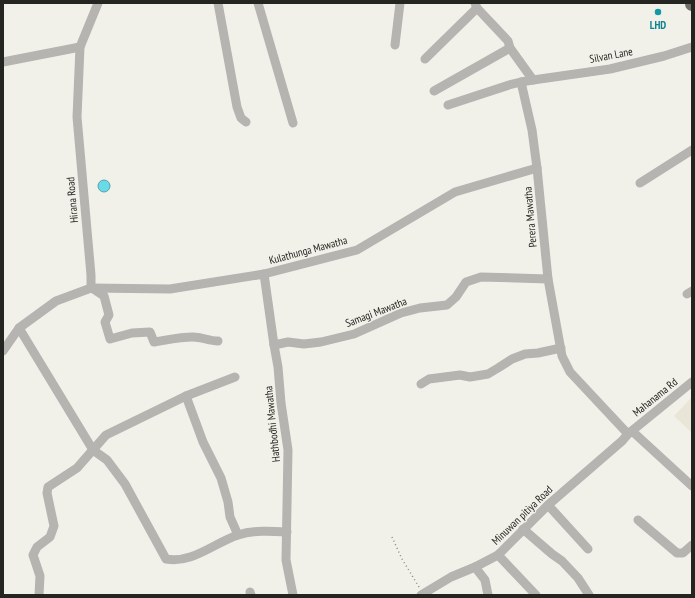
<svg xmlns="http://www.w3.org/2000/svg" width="695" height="598" font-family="'PT Sans Narrow',sans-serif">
  <rect width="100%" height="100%" fill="#f2f1e9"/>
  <!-- built -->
  <polygon fill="#e9e6d7" points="692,397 692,433 674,416"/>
  <!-- water -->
  <circle fill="#69dae7" stroke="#54a3ac" cx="104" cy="186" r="6"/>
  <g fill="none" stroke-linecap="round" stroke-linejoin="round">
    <!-- path -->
    <polyline stroke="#8a8984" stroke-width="1.5" stroke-dasharray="1 3" stroke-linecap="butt" points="392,537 402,559 419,587"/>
    <!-- minor -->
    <g stroke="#b5b4b1" stroke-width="9">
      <polyline points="218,3 237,107 241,118 246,122"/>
      <polyline points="258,3 293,123"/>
      <polyline points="475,3 477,8 508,41 510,48 533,80 521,82 532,130 537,168 548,279 562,356 570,372 628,434"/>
      <polyline points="395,45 400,3"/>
      <polyline points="425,59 477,8"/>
      <polyline points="3,62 80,47"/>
      <polyline points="533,80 610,69 664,56 692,47"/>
      <polyline points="434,91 510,48"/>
      <polyline points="448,105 509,85 521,82"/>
      <polyline points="640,183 692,150"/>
      <polyline points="264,274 274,345 278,367 281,403 288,450 286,560 293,595"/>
      <polyline points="91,288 170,289 264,274 357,250 455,192 537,168"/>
      <path d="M92 288 104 296 109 315 105 322 110 339 132 333 150 332 154 342C167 340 180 337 193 337 202 337 209 341 218 341"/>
      <polyline points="687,294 692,291"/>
      <path d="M19 328 93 450 107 460 125 484 166 559C192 564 214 543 238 535 253 530 271 531 287 532"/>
      <polyline points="274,345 288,342 304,344 321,342 354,334 401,313 420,308 447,305 456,297 466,282 481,277 548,279"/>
      <polyline points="3,351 19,328 56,301 91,288 91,275 77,117 80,47 98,3"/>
      <polyline points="421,384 429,379 460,375 470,377 488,374 498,368 512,359 525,354 538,353 561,348"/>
      <polyline points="186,396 203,442 221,478 228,502 230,517 238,535"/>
      <polyline points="632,431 692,486"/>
      <polyline points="548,505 588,549"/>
      <polyline points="638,520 677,553 683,553 692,545"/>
      <polyline points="523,529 552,554 562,561 578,578 589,595"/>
      <polyline points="498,555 536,595"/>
      <polyline points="475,567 485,580 488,595"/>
      <polyline points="250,592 251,595"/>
      <polyline points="39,595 40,576 33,555 37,547 50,537 54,526 47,493 48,487 77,468 106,435 186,396 235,377"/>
      <polyline points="421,595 451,577 475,567 498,555 548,505 622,441 628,434 692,382"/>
    </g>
    <!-- highway -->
    <polyline stroke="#726f68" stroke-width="14" points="692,3 692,4"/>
  </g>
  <!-- markers -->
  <circle fill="#0f9aa8" stroke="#f2f1e9" stroke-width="1.5" cx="658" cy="12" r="4"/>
  <g text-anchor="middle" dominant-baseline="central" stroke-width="3" stroke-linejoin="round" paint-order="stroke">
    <!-- culture labels -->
    <g font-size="11" font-weight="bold" fill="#0d838f" stroke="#f2f1e9">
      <text x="658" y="25">LHD</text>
    </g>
    <!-- street labels -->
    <g font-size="11" fill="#242421" stroke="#f2f1e9">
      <text transform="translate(611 55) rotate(-11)">Silvan Lane</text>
      <text transform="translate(72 200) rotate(-95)">Hirana Road</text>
      <text transform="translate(530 217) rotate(-95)">Perera Mawatha</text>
      <text transform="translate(308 250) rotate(-15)">Kulathunga Mawatha</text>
      <text transform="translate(376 312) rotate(-21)">Samagi Mawatha</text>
      <text transform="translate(655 397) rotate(-39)">Mahanama Rd</text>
      <text transform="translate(272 424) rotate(-96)">Hathbodhi Mawatha</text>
      <text transform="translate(522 515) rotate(-44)">Minuwan pitiya Road</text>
    </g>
  </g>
  <!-- border -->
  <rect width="695" height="598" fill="none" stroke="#242421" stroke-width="8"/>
</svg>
